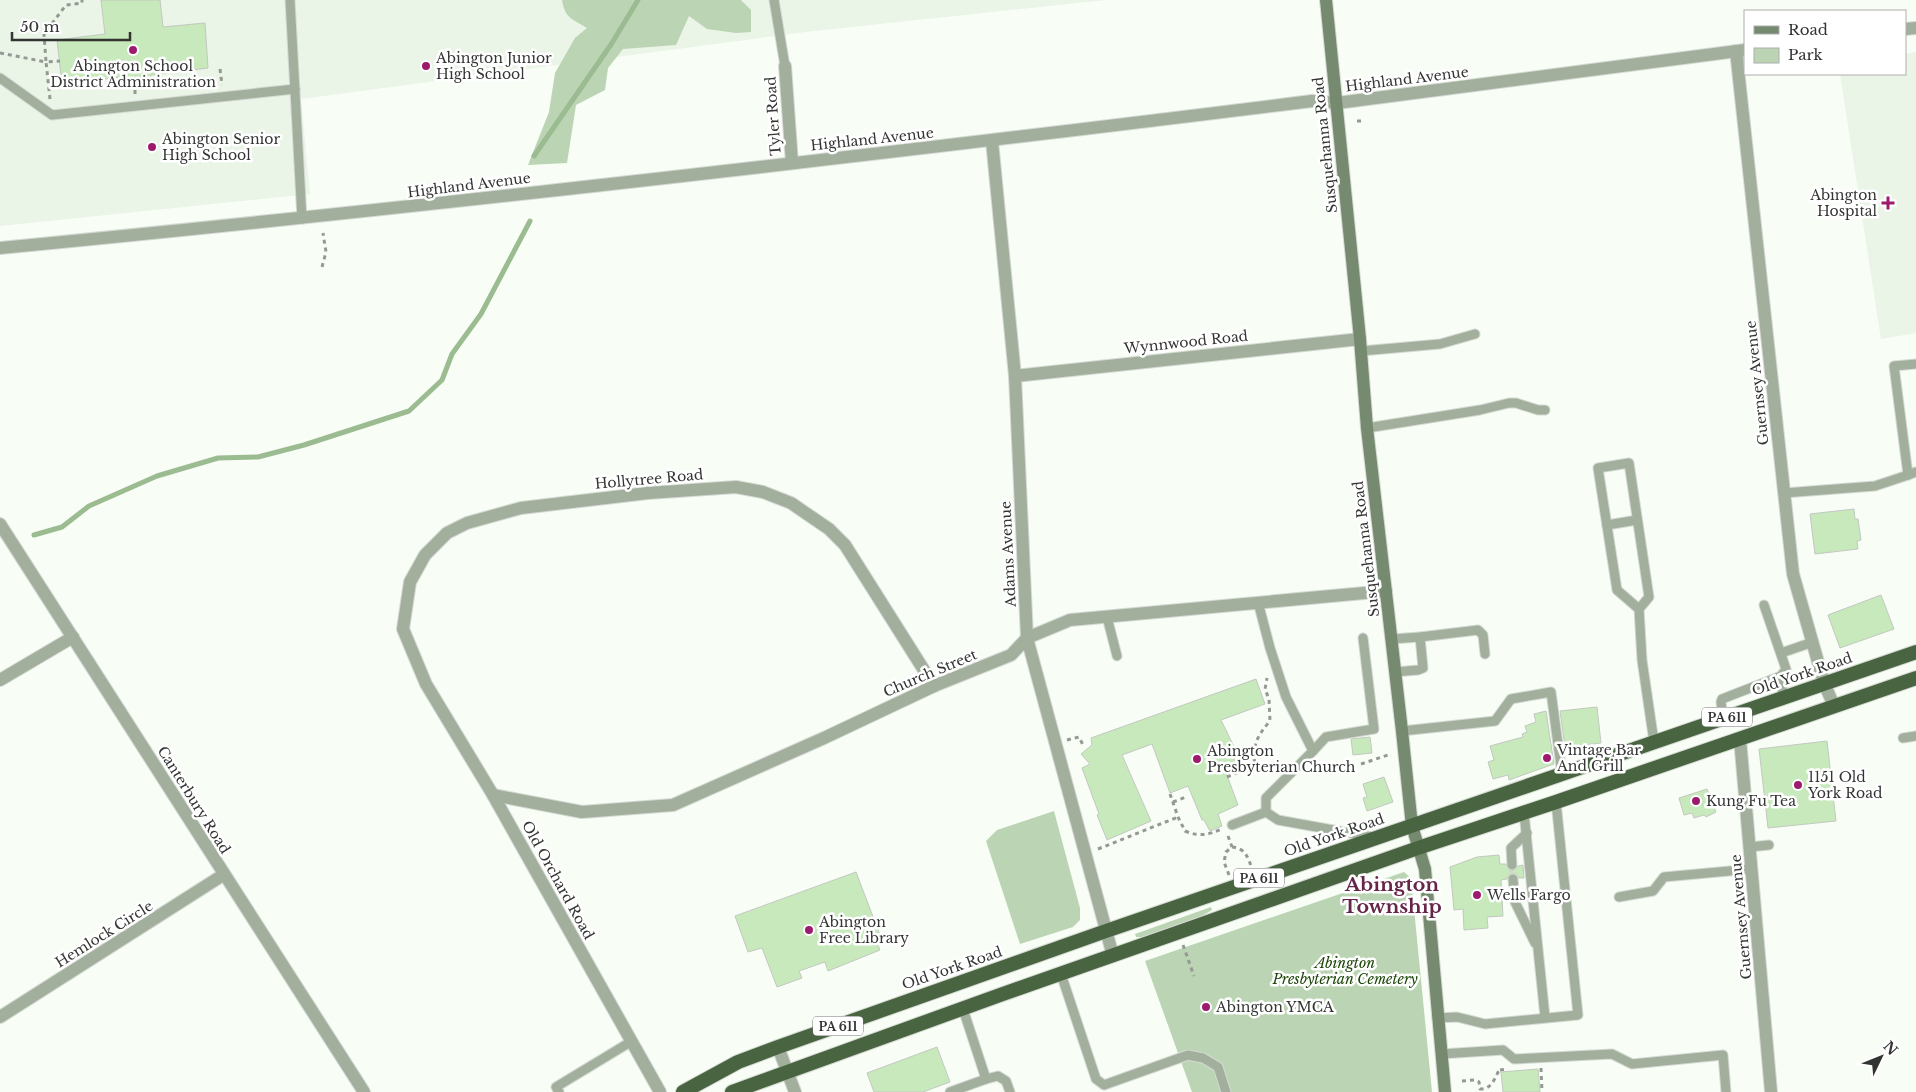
<svg xmlns="http://www.w3.org/2000/svg" width="1916" height="1092" font-family="'Libre Baskerville',serif">
  <rect width="100%" height="100%" fill="#f8fdf6"/>
  <!-- built -->
  <g fill="#eaf4e7">
    <polygon points="0,0 1106,0 805,32 301,99 310,194 0,226"/>
    <polygon points="1916,52 1916,333 1881,339 1840,74 1905,74 1905,54"/>
  </g>
  <!-- green -->
  <g fill="#bbd4b3">
    <path d="M562 0H741L751 10V32L736 33 707 29 689 16 676 45 623 49 608 68 605 90 576 105 567 163 528 165 549 112 555 73 575 38 587 28C573 19 565 19 562 0Z"/>
    <polygon points="1054,811 1080,908 1080,920 1073,927 1020,944 986,841 997,830"/>
    <polygon points="1404,872 1411,878 1432,1092 1192,1092 1145,961"/>
    <polygon points="1211,907 1212,910 1200,917 1144,937 1136,937 1135,934"/>
  </g>
  <g fill="none" stroke-linecap="round" stroke-linejoin="round">
    <!-- stream -->
    <g stroke="#9bbb90" stroke-width="5">
      <polyline points="534,156 612,43 638,0"/>
      <polyline points="34,535 62,527 89,506 157,476 218,458 258,457 304,445 409,411 442,380 452,354 481,314 530,221"/>
    </g>
  </g>
  <!-- building -->
  <g fill="#c7e9bc" stroke="#c3c8c1">
    <polygon points="101,0 160,0 163,27 205,23 208,68 151,75 151,81 121,84 121,77 62,84 57,40 105,34"/>
    <polygon points="1854,509 1855,519 1858,519 1861,540 1857,541 1858,549 1815,554 1810,514"/>
    <polygon points="1881,595 1894,629 1840,648 1828,615"/>
    <polygon points="1256,679 1265,704 1221,720 1239,757 1234,759 1237,765 1225,770 1238,805 1218,814 1222,826 1210,831 1204,820 1202,820 1188,786 1170,793 1152,744 1122,755 1151,821 1107,840 1097,815 1099,814 1082,768 1090,764 1081,754 1092,745 1091,738"/>
    <polygon points="1597,707 1601,743 1565,747 1560,711"/>
    <polygon points="1546,711 1554,764 1509,780 1508,775 1493,779 1488,762 1494,760 1490,746 1523,737 1522,734 1527,732 1525,726 1536,722 1534,714"/>
    <polygon points="1370,737 1372,753 1353,755 1351,739"/>
    <polygon points="1827,741 1836,821 1768,828 1759,749"/>
    <polygon points="1384,777 1393,802 1367,811 1363,798 1367,797 1363,784"/>
    <polygon points="1707,789 1716,812 1706,817 1704,815 1694,818 1692,813 1684,815 1679,798"/>
    <polygon points="1499,855 1500,864 1506,864 1510,871 1515,870 1518,866 1523,865 1524,878 1519,878 1516,874 1512,873 1508,876 1507,879 1501,880 1503,916 1487,917 1488,928 1464,930 1463,909 1454,910 1450,867 1477,857"/>
    <polygon points="856,872 883,943 878,945 880,950 828,971 825,962 799,971 802,978 777,987 762,948 748,952 735,916"/>
    <polygon points="937,1047 950,1082 923,1092 874,1092 867,1073"/>
    <polygon points="1538,1069 1540,1092 1503,1092 1501,1072"/>
  </g>
  <g fill="none" stroke-linecap="round" stroke-linejoin="round">
    <!-- service casing -->
    <g stroke="#d5d9d3" stroke-width="11">
      <g id="service">
        <polyline points="290,0 302,219"/>
        <polyline points="774,0 785,66"/>
        <polyline points="0,78 52,115 295,89"/>
        <polyline points="1361,351 1440,344 1475,334"/>
        <polyline points="1916,364 1894,366 1908,475 1916,472"/>
        <polyline points="1367,428 1480,410 1509,403 1516,403 1538,410 1545,410"/>
        <polyline points="1784,493 1875,486 1908,475"/>
        <polyline points="1607,525 1637,520"/>
        <polyline points="1258,602 1270,648 1286,697 1313,751 1266,798 1266,812 1278,820 1372,837"/>
        <polyline points="1764,605 1786,669 1781,676 1783,697"/>
        <polyline points="1639,609 1649,597 1629,463 1598,468 1617,590 1639,609 1642,660 1654,742"/>
        <polyline points="1107,617 1117,656"/>
        <polyline points="1392,639 1420,637 1478,630 1483,635 1485,654"/>
        <polyline points="1781,653 1813,642"/>
        <polyline points="1395,672 1418,670 1423,668 1420,637"/>
        <polyline points="1723,718 1721,702 1722,699 1781,676"/>
        <polyline points="1402,731 1495,721 1511,699 1551,692 1562,774"/>
        <polyline points="1903,738 1916,736"/>
        <polyline points="1313,751 1326,737 1374,729 1363,638"/>
        <polyline points="1524,813 1545,1017"/>
        <polyline points="1232,825 1266,812"/>
        <polyline points="1750,847 1769,845"/>
        <polyline points="1512,865 1511,848 1527,833"/>
        <polyline points="1513,879 1515,902 1535,943"/>
        <polyline points="1619,897 1653,891 1664,877 1751,869"/>
        <polyline points="1061,974 1096,1079 1104,1085 1188,1055 1203,1058 1218,1067 1226,1092"/>
        <polyline points="963,1009 986,1079"/>
        <polyline points="1437,1018 1457,1017 1485,1024 1578,1015 1556,802"/>
        <polyline points="1441,1054 1503,1050 1514,1059 1612,1054 1632,1064 1723,1055 1726,1092"/>
        <polyline points="559,1092 556,1087 632,1041"/>
        <polyline points="950,1092 986,1079 998,1076 1006,1081 1010,1092"/>
      </g>
    </g>
    <!-- minor casing -->
    <g stroke="#d5d9d3" stroke-width="14">
      <g id="minor">
        <polyline points="1736,51 1793,574 1824,683 1834,706"/>
        <polyline points="785,66 792,163"/>
        <polyline points="992,141 1015,376 1027,638 1113,956"/>
        <polyline points="1015,376 1360,339"/>
        <polyline points="0,524 364,1092"/>
        <polyline points="0,680 73,637"/>
        <polyline points="1740,739 1771,1092"/>
        <polyline points="493,795 582,812 673,805 824,738 934,686 1011,655 1027,638 1070,620 1386,591"/>
        <polyline points="0,1017 223,875"/>
        <polyline points="778,1047 795,1092"/>
        <polyline points="660,1092 493,795 426,684 403,629 410,582 425,555 447,533 467,523 521,508 648,493 736,487 763,492 791,503 829,529 845,545 934,686"/>
      </g>
    </g>
    <!-- tertiary casing -->
    <g stroke="#d5d9d3" stroke-width="14">
      <g id="tertiary">
        <polyline points="1905,29 1916,28"/>
        <path d="M0 248C438 206 876 155 1312 101L1337 103 1745 50"/>
      </g>
    </g>
    <!-- secondary casing -->
    <g stroke="#d5d9d3" stroke-width="14">
      <polyline id="secondary" points="1326,0 1360,339 1367,428 1402,731 1412,826 1425,869 1445,1092"/>
    </g>
    <!-- trunk casing -->
    <g stroke="#d5d9d3" stroke-width="16">
      <g id="trunk">
        <polyline points="683,1092 738,1062 778,1047 1106,931 1916,652"/>
        <polyline points="732,1092 1000,995 1418,848 1556,802 1916,678"/>
      </g>
    </g>
    <!-- path -->
    <g stroke="#959994" stroke-width="3" stroke-dasharray="4 4" stroke-linecap="butt">
      <polyline points="0,53 46,62 44,34 66,5 82,3 82,0"/>
      <polyline points="220,69 222,85"/>
      <polyline points="135,82 135,94"/>
      <polyline points="50,99 46,62 60,61"/>
      <polyline points="1357,121 1361,121"/>
      <polyline points="322,267 326,252 323,233"/>
      <polyline points="1067,740 1079,737 1083,745"/>
      <polyline points="1361,764 1388,755"/>
      <path d="M1227 777 1255 765C1252 746 1257 736 1270 721L1269 699 1265 689 1267 678"/>
      <path d="M1170 794 1178 817 1185 831C1199 837 1208 835 1222 829"/>
      <polyline points="1173,802 1186,797"/>
      <polyline points="1228,836 1232,847"/>
      <polyline points="1098,849 1178,817"/>
      <path d="M1229 875 1224 862 1226 852 1232 847C1246 849 1247 856 1252 868"/>
      <polyline points="1183,945 1194,976"/>
      <polyline points="1541,1068 1542,1092"/>
      <polyline points="1500,1070 1508,1069"/>
      <path d="M1462 1081 1474 1080 1479 1082 1480 1089C1493 1089 1494 1078 1500 1069"/>
    </g>
    <!-- service -->
    <use href="#service" stroke="#a1af9c" stroke-width="9"/>
    <!-- minor -->
    <use href="#minor" stroke="#a1af9c" stroke-width="12"/>
    <!-- tertiary -->
    <use href="#tertiary" stroke="#a1af9c" stroke-width="12"/>
    <!-- secondary -->
    <use href="#secondary" stroke="#758a6e" stroke-width="12"/>
    <!-- trunk -->
    <use href="#trunk" stroke="#496440" stroke-width="14"/>
  </g>
  <!-- markers -->
  <g fill="#9d1b6d" stroke="#fff" stroke-width="2">
    <circle cx="133" cy="50" r="5"/>
    <circle cx="426" cy="66" r="5"/>
    <circle cx="152" cy="147" r="5"/>
    <path d="M1885.5 195.5h5v5h5v5h-5v5h-5v-5h-5v-5h5z"/>
    <circle cx="1547" cy="758" r="5"/>
    <circle cx="1197" cy="759" r="5"/>
    <circle cx="1798" cy="785" r="5"/>
    <circle cx="1696" cy="801" r="5"/>
    <circle cx="1477" cy="895" r="5"/>
    <circle cx="809" cy="930" r="5"/>
    <circle cx="1206" cy="1007" r="5"/>
  </g>
  <g text-anchor="middle" dominant-baseline="central" stroke-width="5" stroke-linejoin="round" paint-order="stroke">
    <!-- shield labels -->
    <g fill="#fff" stroke="#707270" stroke-width="1">
      <rect x="1702" y="707.5" width="50" height="19" rx="4"/>
      <rect x="1234" y="868.5" width="50" height="19" rx="4"/>
      <rect x="813" y="1016.5" width="50" height="19" rx="4"/>
    </g>
    <g font-size="12" font-weight="bold" fill="#333533">
      <text x="1727" y="717">PA 611</text>
      <text x="1259" y="878">PA 611</text>
      <text x="838" y="1026">PA 611</text>
    </g>
    <!-- poi labels -->
    <g font-size="14" fill="#333533" stroke="#fff" text-anchor="start">
      <text x="436" y="58">Abington Junior<tspan x="436" dy="16">High School</tspan></text>
      <text x="133" y="66" text-anchor="middle">Abington School<tspan x="133" dy="16">District Administration</tspan></text>
      <text x="162" y="139">Abington Senior<tspan x="162" dy="16">High School</tspan></text>
      <text x="1877" y="195" text-anchor="end">Abington<tspan x="1877" dy="16">Hospital</tspan></text>
      <text x="1557" y="750">Vintage Bar<tspan x="1557" dy="16">And Grill</tspan></text>
      <text x="1207" y="751">Abington<tspan x="1207" dy="16">Presbyterian Church</tspan></text>
      <text x="1808" y="777">1151 Old<tspan x="1808" dy="16">York Road</tspan></text>
      <text x="1706" y="801">Kung Fu Tea</text>
      <text x="1487" y="895">Wells Fargo</text>
      <text x="819" y="922">Abington<tspan x="819" dy="16">Free Library</tspan></text>
      <text x="1216" y="1007">Abington YMCA</text>
    </g>
    <!-- street labels -->
    <g font-size="14" fill="#333533" stroke="#fff">
      <text transform="translate(1407 79) rotate(-7)">Highland Avenue</text>
      <text transform="translate(773 116) rotate(-94)">Tyler Road</text>
      <text transform="translate(872 139) rotate(-6)">Highland Avenue</text>
      <text transform="translate(1325 145) rotate(-96)">Susquehanna Road</text>
      <text transform="translate(469 185) rotate(-7)">Highland Avenue</text>
      <text transform="translate(1186 342) rotate(-6)">Wynnwood Road</text>
      <text transform="translate(1757 383) rotate(-96)">Guernsey Avenue</text>
      <text transform="translate(649 479) rotate(-5)">Hollytree Road</text>
      <text transform="translate(1366 549) rotate(-97)">Susquehanna Road</text>
      <text transform="translate(1008 554) rotate(-93)">Adams Avenue</text>
      <text transform="translate(930 673) rotate(-23)">Church Street</text>
      <text transform="translate(1802 674) rotate(-19)">Old York Road</text>
      <text transform="translate(194 800) rotate(58)">Canterbury Road</text>
      <text transform="translate(1334 835) rotate(-19)">Old York Road</text>
      <text transform="translate(558 880) rotate(61)">Old Orchard Road</text>
      <text transform="translate(1741 917) rotate(-95)">Guernsey Avenue</text>
      <text transform="translate(104 934) rotate(-32)">Hemlock Circle</text>
      <text transform="translate(952 968) rotate(-19)">Old York Road</text>
    </g>
    <!-- park labels -->
    <g font-size="14" font-style="italic" fill="#1b4507" stroke="#fff">
      <text x="1345" y="963">Abington<tspan x="1345" dy="16">Presbyterian Cemetery</tspan></text>
    </g>
    <!-- district labels -->
    <g font-size="19" font-weight="bold" fill="#642549" stroke="#fff">
      <text x="1392" y="884">Abington<tspan x="1392" dy="22">Township</tspan></text>
    </g>
  </g>
  <!-- legend -->
  <rect x="1744" y="10" width="162" height="65" fill="#ffffff" stroke="#adaead"/>
  <rect x="1754" y="26" width="25" height="8" fill="#758a6e" stroke="#adaead"/>
  <text x="1788" y="35" font-size="15" fill="#333533">Road</text>
  <rect x="1754" y="48" width="25" height="15" fill="#bbd4b3" stroke="#adaead"/>
  <text x="1788" y="60" font-size="15" fill="#333533">Park</text>
  <!-- north arrow -->
  <g transform="translate(1881 1057) rotate(47)" stroke="#ffffff" stroke-width="4" paint-order="stroke">
  <path d="M0-4L9 19L0 12L-9 19Z" fill="#333533"/>
  <text y="-8" font-size="14" font-weight="bold" text-anchor="middle" fill="#333533">N</text>
  </g>
  <!-- scale -->
  <path d="M12 32v8h118v-8" fill="none" stroke="#333533" stroke-width="2.5"/>
  <text x="20" y="32" font-size="15" fill="#333533" stroke="#ffffff" stroke-width="4" paint-order="stroke">50 m</text>
</svg>
